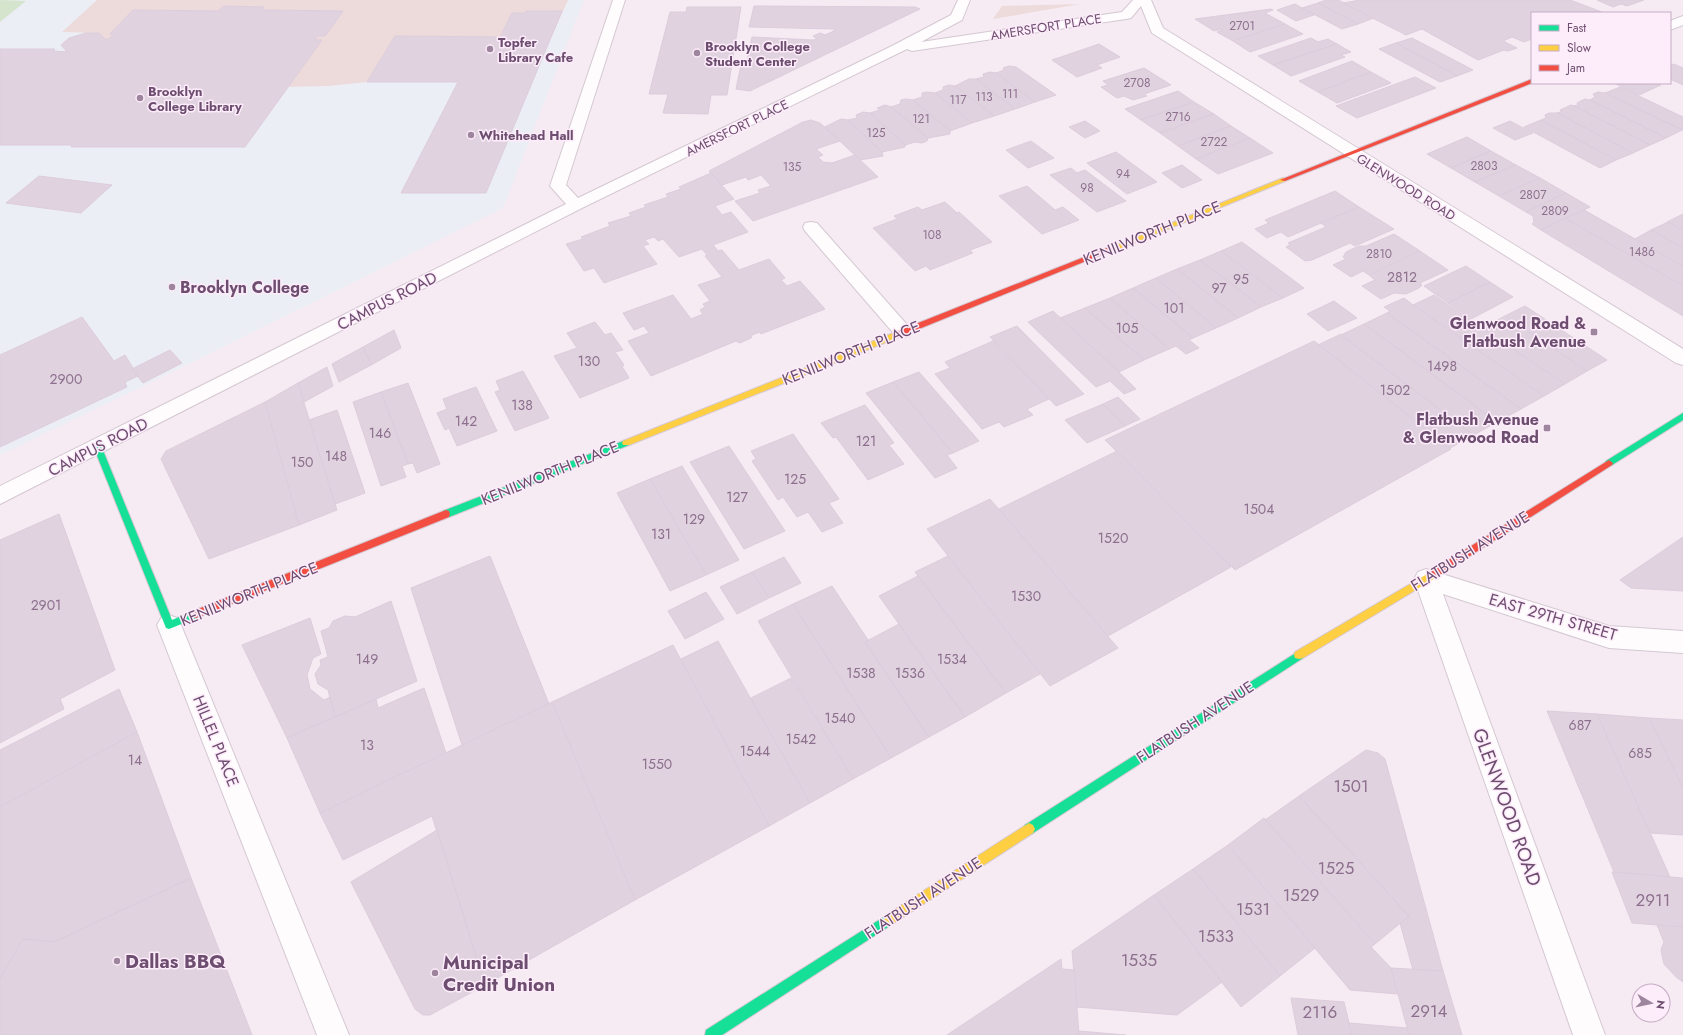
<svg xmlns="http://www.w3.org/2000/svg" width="1683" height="1035" font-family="Jost,sans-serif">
  <rect width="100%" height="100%" fill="#f6eaf3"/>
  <!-- education -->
  <polygon fill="#eceef5" points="0,0 584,0 503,208 185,366 0,455"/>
  <!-- green -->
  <g fill="#eddada">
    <polygon points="97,0 568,0 551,38 395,36 367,82 328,86 282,87 335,11 262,10 264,7 224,6 218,11 133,10 110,34 113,35 109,39 105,39 99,33 62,32"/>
    <polygon points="1080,4 993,19 1002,6"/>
  </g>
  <!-- water -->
  <polygon fill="#d5e4cd" points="0,0 26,1 0,22"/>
  <!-- building -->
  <g fill="#e1d2e0" stroke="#ddcddc">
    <polygon points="1326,0 1338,0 1374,18 1358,24 1318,3"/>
    <polygon points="1360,0 1570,0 1602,12 1532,13 1532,39 1524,42 1512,37 1503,41 1517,48 1508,51 1504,50 1478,60 1422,29 1406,35 1343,3"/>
    <polygon points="1597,0 1644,0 1627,6 1621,4 1613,7"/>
    <polygon points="1318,3 1358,24 1342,29 1302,8"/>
    <polygon points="1295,4 1302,8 1314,15 1296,21 1277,10"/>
    <polygon points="224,6 264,7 262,10 343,11 325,36 317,36 315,40 322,40 245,147 71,147 72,145 0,145 0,49 55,49 53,51 67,52 61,45 69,38 86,33 99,33 105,39 109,39 113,35 110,34 133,10 218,11"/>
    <polygon points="754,6 915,7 920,9 750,91 736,89 742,60 747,60 752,37 813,40 817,39 813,36 820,33 825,35 834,31 834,29 749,27"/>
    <polygon points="687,7 741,7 727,95 711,95 708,114 663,113 668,94 649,94 670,12 686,12"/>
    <polygon points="1271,9 1273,10 1265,13 1285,24 1233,41 1217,32 1223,30 1221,29 1214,31 1195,19"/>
    <polygon points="526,11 562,11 486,193 401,193 458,82 367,82 395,36 500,37 512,13 525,13"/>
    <polygon points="1285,24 1303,34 1250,52 1233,41"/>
    <polygon points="1311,38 1318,42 1328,39 1337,44 1273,65 1258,56"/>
    <polygon points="1412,38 1473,70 1457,76 1396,43"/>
    <polygon points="1396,43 1457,76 1440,82 1379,49"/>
    <polygon points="1099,44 1120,57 1097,65 1102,68 1077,77 1052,60"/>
    <polygon points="1337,44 1351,52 1341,55 1345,57 1291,76 1273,65"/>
    <polygon points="1352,61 1371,72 1318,92 1299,81"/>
    <polygon points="1674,64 1683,68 1683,85 1670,79 1670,66"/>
    <polygon points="1009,66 1016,67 1056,95 1035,102 996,73 1004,70 1003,68"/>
    <polygon points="1144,68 1171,85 1144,94 1147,96 1133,100 1124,96 1117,98 1101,87 1108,85 1103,81"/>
    <polygon points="990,72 996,73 1035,102 1015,109 976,79 984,77 983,74"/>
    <polygon points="1371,72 1391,83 1337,103 1318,92"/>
    <polygon points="1415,77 1436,88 1357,118 1336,106"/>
    <polygon points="969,79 976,79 1015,109 994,116 955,86"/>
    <polygon points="1614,83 1657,83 1661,85 1639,95"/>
    <polygon points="949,85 955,86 994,116 972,123 935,93 943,90 943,87"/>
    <polygon points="1620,87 1683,117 1683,130 1605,93"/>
    <polygon points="1178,91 1194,102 1141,120 1125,109"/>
    <polygon points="927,92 935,93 972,123 950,131 913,100 922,97 922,93"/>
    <polygon points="1598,92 1605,93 1682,130 1666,138 1590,100 1595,97 1593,94"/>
    <polygon points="906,99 913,100 950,131 950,134 928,138 891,107 900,104 901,100"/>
    <polygon points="1585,99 1590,100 1666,138 1650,145 1574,106 1578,105 1577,103"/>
    <polygon points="1194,102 1214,114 1160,133 1141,120"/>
    <polygon points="885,105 891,107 928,138 927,141 922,143 915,142 905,145 870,113 880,110 877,108"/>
    <polygon points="1571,105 1574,106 1650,145 1633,153 1557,113 1563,111 1560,110"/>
    <polygon points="863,112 870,113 905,145 905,147 882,152 848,120 857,118 856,115"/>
    <polygon points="1549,113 1557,113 1633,153 1616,160 1541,120 1546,118 1545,115"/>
    <polygon points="1214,114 1231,126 1178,146 1160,133"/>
    <polygon points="841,119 848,120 882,152 883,156 860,160 825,127"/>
    <polygon points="811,120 820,123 840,141 816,149 823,155 818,157 823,162 832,163 855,155 878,177 753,221 735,201 760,193 758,190 771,186 761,175 748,180 746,177 722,185 709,171 803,122"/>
    <polygon points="1541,120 1616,160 1600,168 1524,127"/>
    <polygon points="1085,121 1100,131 1085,138 1069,127"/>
    <polygon points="1510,121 1533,133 1515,140 1493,128"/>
    <polygon points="1231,126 1250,138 1196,159 1178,146"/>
    <polygon points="1467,137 1491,151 1451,168 1427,154"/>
    <polygon points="1250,138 1273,153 1218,174 1196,159"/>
    <polygon points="1031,141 1054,158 1028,168 1006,150"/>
    <polygon points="1491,151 1516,165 1475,182 1451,168"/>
    <polygon points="1116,152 1157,182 1127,194 1087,163"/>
    <polygon points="1182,165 1202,180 1182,188 1162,173"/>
    <polygon points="1516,165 1540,178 1499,196 1475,182"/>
    <polygon points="1071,168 1077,173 1085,170 1126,201 1097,212 1050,175"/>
    <polygon points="711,173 734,199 715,206 722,215 731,212 748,232 713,245 718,251 722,250 739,270 769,259 785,278 781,280 787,286 800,281 825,309 761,334 760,332 752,335 751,338 740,343 736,341 651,376 628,341 649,333 644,326 634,330 623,313 673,295 691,319 703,314 700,310 705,307 703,304 710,301 698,285 722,277 705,256 707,255 702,249 679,257 663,239 658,241 654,237 645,240 649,244 643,246 657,264 604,283 594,268 584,271 566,244 583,239 581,237 610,226 608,223 631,216 629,213 646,207 644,205 668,197 666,194 681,189 679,187"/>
    <polygon points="39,176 112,185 81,213 6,203"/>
    <polygon points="1540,178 1566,193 1526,212 1499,196"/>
    <polygon points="1027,186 1055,210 1063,207 1079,220 1042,234 999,196"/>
    <polygon points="1335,191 1359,207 1288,237 1281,232 1267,238 1255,229 1269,223 1265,220"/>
    <polygon points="1566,193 1590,207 1541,230 1532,224 1534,223 1533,216 1526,212"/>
    <polygon points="945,202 957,213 959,212 992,242 970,250 973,253 930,270 926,266 915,271 873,228 897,219 894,216 918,207 922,210"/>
    <polygon points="1359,207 1394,229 1355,246 1350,243 1312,260 1305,261 1286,247 1291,244 1288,243 1326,227 1321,223"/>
    <polygon points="1584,210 1683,266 1683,286 1565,218"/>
    <polygon points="1683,214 1683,230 1667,222"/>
    <polygon points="1565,218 1683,286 1683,316 1541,230"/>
    <polygon points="1668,222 1683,230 1683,248 1651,230"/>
    <polygon points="1651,230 1683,248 1683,266 1635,239"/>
    <polygon points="1394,234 1420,251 1369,275 1363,271 1351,277 1333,265 1346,259 1343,257 1346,252 1359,246 1366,246"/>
    <polygon points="1242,242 1304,288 1283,298 1221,251"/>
    <polygon points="1221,251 1283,298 1261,307 1200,260"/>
    <polygon points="1420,251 1448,270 1420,283 1422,285 1419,288 1406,294 1394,293 1381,299 1362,286 1375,280 1369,275"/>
    <polygon points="1200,260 1261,307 1238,318 1177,269"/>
    <polygon points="1466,266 1490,282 1448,303 1424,286"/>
    <polygon points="1177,269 1238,318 1216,328 1156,278"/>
    <polygon points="1156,278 1216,328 1193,338 1133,288"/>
    <polygon points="1490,282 1513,297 1471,319 1448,303"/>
    <polygon points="1133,288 1193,338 1189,340 1199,348 1186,354 1176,346 1169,349 1110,298"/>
    <polygon points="1434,295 1482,328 1565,384 1544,396 1413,305"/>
    <polygon points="1110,298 1169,349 1144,360 1085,308"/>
    <polygon points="1404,298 1413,305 1544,396 1521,409 1387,313 1390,311 1384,307"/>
    <polygon points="1334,301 1357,318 1328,331 1307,314"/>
    <polygon points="1525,306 1607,360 1587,371 1505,316"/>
    <polygon points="1085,308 1144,360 1119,372 1060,318"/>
    <polygon points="1053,311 1119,372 1136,389 1124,394 1110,381 1096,387 1028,322"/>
    <polygon points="1387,313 1521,409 1497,422 1364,324"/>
    <polygon points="1505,316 1587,371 1565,384 1482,328"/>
    <polygon points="82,317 114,361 125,355 138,376 125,382 127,387 0,447 0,355"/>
    <polygon points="595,322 605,335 611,333 623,350 615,352 624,365 622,366 629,378 580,398 554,356 577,348 567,333"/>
    <polygon points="1364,324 1497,422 1474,435 1341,335"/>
    <polygon points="1017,326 1084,394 1056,406 990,337"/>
    <polygon points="394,330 401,348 371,365 363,347"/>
    <polygon points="1341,334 1341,335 1474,435 1450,448 1318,345"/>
    <polygon points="993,341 1049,399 1027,409 1033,415 1004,427 999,422 982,429 935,374 950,368 945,362"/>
    <polygon points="1314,341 1451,449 1235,570 1105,440"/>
    <polygon points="363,347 371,365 339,382 332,364"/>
    <polygon points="170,350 182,363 143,383 132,369"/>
    <polygon points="327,367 333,386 304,402 298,383"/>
    <polygon points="523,371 549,418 515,431 495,392 500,390 496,381"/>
    <polygon points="919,372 979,441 953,453 893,382"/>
    <polygon points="893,382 953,453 947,455 957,468 935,478 866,393"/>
    <polygon points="298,383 337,510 299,525 265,402"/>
    <polygon points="408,383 440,464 417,473 413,463 408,464 381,392"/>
    <polygon points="476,387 497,431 457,446 449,428 445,430 437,413 447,409 443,399"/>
    <polygon points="381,392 408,464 402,466 406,477 381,486 353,402"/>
    <polygon points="1118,397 1140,419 1125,426 1103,404"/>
    <polygon points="265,402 299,525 209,559 161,459 166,451"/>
    <polygon points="1103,404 1125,426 1087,443 1065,420"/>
    <polygon points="865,405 894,443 889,445 904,464 868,480 836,437 833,438 821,423"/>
    <polygon points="337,410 365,493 335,504 309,420"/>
    <polygon points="793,434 839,499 829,503 843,523 822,532 808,512 797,517 783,497 778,500 752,461 756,459 751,451"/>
    <polygon points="729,446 785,531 744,549 690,462"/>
    <polygon points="1117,451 1231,567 1108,636 999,509"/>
    <polygon points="682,466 739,560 706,575 650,479"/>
    <polygon points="650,479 706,575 670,591 617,493"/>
    <polygon points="990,499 1118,648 1050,686 927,529"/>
    <polygon points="59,514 115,670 60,699 64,709 0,743 0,540"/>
    <polygon points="1683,537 1683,591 1631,588 1620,580"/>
    <polygon points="490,556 549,704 462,745 411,588"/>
    <polygon points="948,556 1040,674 1006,693 915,572"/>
    <polygon points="784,557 801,583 769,598 752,572"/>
    <polygon points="752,572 769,598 737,614 720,587"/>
    <polygon points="918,576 1006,693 965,717 879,596"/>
    <polygon points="832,586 868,640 865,642 929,737 891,758 793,604"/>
    <polygon points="706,592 724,619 685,639 668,611"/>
    <polygon points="391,601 417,681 335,717 328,690 318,684 315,674 321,665 320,660 328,657 321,631 329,628 333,621 345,616 355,617"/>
    <polygon points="793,604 891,758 853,779 758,621"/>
    <polygon points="310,618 321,654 313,658 307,675 310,689 324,700 330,697 335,717 287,738 242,645"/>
    <polygon points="899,624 965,717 929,737 865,642"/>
    <polygon points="718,641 810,803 769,826 681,659"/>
    <polygon points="673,645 769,826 635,900 552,702"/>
    <polygon points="791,678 853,779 810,803 751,698"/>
    <polygon points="424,688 446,753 320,813 287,738 376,699 378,708"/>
    <polygon points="119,689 137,732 0,807 0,750"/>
    <polygon points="552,702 635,900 485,985 432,816 343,860 320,813"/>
    <polygon points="1547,711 1597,714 1670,877 1614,872"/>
    <polygon points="1597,714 1649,718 1683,788 1683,835 1650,833"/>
    <polygon points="1649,718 1683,720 1683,788"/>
    <polygon points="137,732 191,878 54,942 23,939 0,979 0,807"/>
    <polygon points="1366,750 1378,753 1385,759 1443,971 1413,970 1400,923 1409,916 1299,796"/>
    <polygon points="1299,796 1409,916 1375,944 1265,820"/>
    <polygon points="1264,818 1375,944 1371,947 1391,968 1398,994 1350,990 1228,845"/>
    <polygon points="437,830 485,985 430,1015 423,1015 415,1009 351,882"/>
    <polygon points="1228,845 1315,948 1280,976 1193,869"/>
    <polygon points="1193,869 1280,976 1241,1007 1154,895"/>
    <polygon points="1612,872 1683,878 1683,927 1632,923"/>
    <polygon points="191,878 252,1035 0,1035 0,979 23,939 54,942"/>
    <polygon points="1154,895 1222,982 1177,1015 1077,1007 1072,951"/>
    <polygon points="1657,925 1683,927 1683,982 1676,977 1664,964 1661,950 1664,942"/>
    <polygon points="1061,959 1062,969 1074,970 1079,1035 947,1035"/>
    <polygon points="1391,968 1443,971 1462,1035 1409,1035"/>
    <polygon points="1291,998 1344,1002 1352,1035 1298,1035"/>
    <polygon points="1349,1023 1407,1028 1409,1035 1352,1035"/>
    <polygon points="1079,1031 1126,1035 1079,1035"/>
  </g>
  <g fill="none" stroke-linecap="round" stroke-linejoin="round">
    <!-- lane casing -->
    <g stroke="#d4c8d2" stroke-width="2">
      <polygon id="lane" points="811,222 817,223 910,328 912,332 910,336 903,338 896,336 805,231 803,227 805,223"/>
    </g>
    <!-- street casing -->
    <g stroke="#d4c8d2" stroke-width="2">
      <g id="street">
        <polygon points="613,0 625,0 566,185 578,198 892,46 951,15 958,0 970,0 962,20 921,42 1122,12 1133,0 1151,0 1163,28 1683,349 1683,365 1676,363 1152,33 1141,6 1131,18 1126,19 912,51 907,49 582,208 0,504 0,486 566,204 550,186"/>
        <polygon points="1683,16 1683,25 1670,30 1670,21"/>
        <polygon points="1426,569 1609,626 1683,631 1683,653 1609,648 1443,594 1605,1035 1573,1035 1414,579 1418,572"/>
        <polygon points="169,615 177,618 181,625 349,1035 317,1035 157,625 161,618"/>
      </g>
    </g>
    <!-- fast casing -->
    <g stroke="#d4c8d2" stroke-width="2">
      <g id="fast">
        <polygon points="1683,413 1683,420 1612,465 1606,465 1605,463 1606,461"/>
        <polygon points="626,440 629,441 630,443 629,445 449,517 443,517 442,514 443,511"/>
        <polygon points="98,445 102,448 172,620 196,610 199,611 201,614 199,617 169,629 166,628 94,448"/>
        <polygon points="1299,651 1303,652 1304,655 1303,658 1033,833 1029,835 1025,833 1023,829 1025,825"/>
        <polygon points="890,913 894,915 896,919 894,923 722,1035 705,1035 706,1030"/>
      </g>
    </g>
    <!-- slow casing -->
    <g stroke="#d4c8d2" stroke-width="2">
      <g id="slow">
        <polygon points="1283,178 1286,180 1285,181 1116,250 1112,250 1110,248"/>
        <polygon points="896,332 900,335 899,337 629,445 623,445 622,443 623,441"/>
        <polygon points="1434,570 1437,571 1439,574 1437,577 1303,658 1299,659 1295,658 1294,655 1295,652"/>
        <polygon points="1029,823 1033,825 1035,829 1033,833 894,923 890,925 886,923 884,919 886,915"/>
      </g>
    </g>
    <!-- jam casing -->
    <g stroke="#d4c8d2" stroke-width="2">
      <g id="jam">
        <polygon points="1532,79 1532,83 1285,181 1280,180"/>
        <polygon points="1112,246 1116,246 1118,248 899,337 893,337 892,335 893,333"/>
        <polygon points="1609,460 1613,463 1612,465 1437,577 1434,578 1431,577 1429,574 1431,571"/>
        <polygon points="446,510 449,511 450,514 449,517 199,617 196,618 193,617 191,614 193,611"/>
      </g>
    </g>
    <!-- lane -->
    <use href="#lane" fill="#fefcfd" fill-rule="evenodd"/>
    <!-- street -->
    <use href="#street" fill="#fefcfd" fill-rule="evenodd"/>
    <!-- fast -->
    <use href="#fast" fill="#16e098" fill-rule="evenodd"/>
    <!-- slow -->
    <use href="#slow" fill="#ffcf43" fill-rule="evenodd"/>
    <!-- jam -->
    <use href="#jam" fill="#f24e42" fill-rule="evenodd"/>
  </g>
  <!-- markers -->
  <g fill="#9e859e" stroke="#fdecfa" stroke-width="1.5">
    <circle cx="490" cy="49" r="4"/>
    <circle cx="697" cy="53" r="4"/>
    <circle cx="140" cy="98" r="4"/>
    <circle cx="471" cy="135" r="4"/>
    <circle cx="172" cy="287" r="4"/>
    <rect x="1590" y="328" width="8" height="8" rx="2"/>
    <rect x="1543" y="424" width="8" height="8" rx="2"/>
    <circle cx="117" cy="961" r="4"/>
    <circle cx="435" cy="973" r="4"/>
  </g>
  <g text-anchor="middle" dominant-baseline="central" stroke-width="3" stroke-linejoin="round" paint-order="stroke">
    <!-- far-number labels -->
    <g font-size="12" fill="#8c708d">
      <text x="1242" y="26">2701</text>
      <text x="1137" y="83">2708</text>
      <text x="1010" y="94">111</text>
      <text x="984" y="97">113</text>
      <text x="958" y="100">117</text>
      <text x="1178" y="117">2716</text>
      <text x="921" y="119">121</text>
      <text x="876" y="133">125</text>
      <text x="1214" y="142">2722</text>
      <text x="1484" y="166">2803</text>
      <text x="792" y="167">135</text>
      <text x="1123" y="174">94</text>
      <text x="1087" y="188">98</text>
      <text x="1533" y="195">2807</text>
      <text x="1555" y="211">2809</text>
      <text x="932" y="235">108</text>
      <text x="1642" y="252">1486</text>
      <text x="1379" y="254">2810</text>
    </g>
    <!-- far-street labels -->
    <g font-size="13" fill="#6e4e70" stroke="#fdecfa">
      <text transform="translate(1046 27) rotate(-9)">AMERSFORT PLACE</text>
      <text transform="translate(737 128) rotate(-26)">AMERSFORT PLACE</text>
      <text transform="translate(1406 187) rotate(32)">GLENWOOD ROAD</text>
    </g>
    <!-- far-poi labels -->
    <g font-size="13" font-weight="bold" fill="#6e4e70" stroke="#fdecfa" text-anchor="start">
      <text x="498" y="42">Topfer<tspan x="498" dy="15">Library Cafe</tspan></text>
      <text x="705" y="46">Brooklyn College<tspan x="705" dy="15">Student Center</tspan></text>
      <text x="148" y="91">Brooklyn<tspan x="148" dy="15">College Library</tspan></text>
      <text x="479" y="135">Whitehead Hall</text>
    </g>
    <!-- number labels -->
    <g font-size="14" fill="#8c708d">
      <text x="1402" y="277">2812</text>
      <text x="1241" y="279">95</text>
      <text x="1219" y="288">97</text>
      <text x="1174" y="308">101</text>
      <text x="1127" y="328">105</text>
      <text x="589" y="361">130</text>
      <text x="1442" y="366">1498</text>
      <text x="66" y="379">2900</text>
      <text x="1395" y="390">1502</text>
      <text x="522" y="405">138</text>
      <text x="466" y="421">142</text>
      <text x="380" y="433">146</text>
      <text x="866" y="441">121</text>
      <text x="336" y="456">148</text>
      <text x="302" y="462">150</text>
      <text x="795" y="479">125</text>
      <text x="737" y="497">127</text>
      <text x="1259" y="509">1504</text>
      <text x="694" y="519">129</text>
      <text x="661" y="534">131</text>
      <text x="1113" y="538">1520</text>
      <text x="1026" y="596">1530</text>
      <text x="46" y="605">2901</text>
      <text x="367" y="659">149</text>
      <text x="952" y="659">1534</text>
      <text x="861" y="673">1538</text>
      <text x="910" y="673">1536</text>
      <text x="840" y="718">1540</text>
      <text x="1580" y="725">687</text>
      <text x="801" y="739">1542</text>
      <text x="367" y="745">13</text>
      <text x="755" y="751">1544</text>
      <text x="1640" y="753">685</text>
      <text x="135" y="760">14</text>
      <text x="657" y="764">1550</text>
    </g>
    <!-- street labels -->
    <g font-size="16" fill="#6e4e70" stroke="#fdecfa">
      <text transform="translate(1152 233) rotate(-22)">KENILWORTH PLACE</text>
      <text transform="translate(387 301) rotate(-27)">CAMPUS ROAD</text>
      <text transform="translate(851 353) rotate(-22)">KENILWORTH PLACE</text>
      <text transform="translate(98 447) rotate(-27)">CAMPUS ROAD</text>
      <text transform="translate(550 473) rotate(-22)">KENILWORTH PLACE</text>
      <text transform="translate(1470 551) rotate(-32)">FLATBUSH AVENUE</text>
      <text transform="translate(249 594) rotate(-22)">KENILWORTH PLACE</text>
      <text transform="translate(1553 617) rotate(16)">EAST 29TH STREET</text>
      <text transform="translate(1195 722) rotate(-33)">FLATBUSH AVENUE</text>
      <text transform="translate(216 741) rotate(68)">HILLEL PLACE</text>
      <text transform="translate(923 898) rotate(-33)">FLATBUSH AVENUE</text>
    </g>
    <!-- poi labels -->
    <g font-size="16" font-weight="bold" fill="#6e4e70" stroke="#fdecfa" text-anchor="end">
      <text x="180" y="287" text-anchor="start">Brooklyn College</text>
      <text x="1586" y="323">Glenwood Road &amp;<tspan x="1586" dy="18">Flatbush Avenue</tspan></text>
      <text x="1539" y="419">Flatbush Avenue<tspan x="1539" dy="18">&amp; Glenwood Road</tspan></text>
    </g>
    <!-- near-number labels -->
    <g font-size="17" fill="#8c708d">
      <text x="1351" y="786">1501</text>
      <text x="1336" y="868">1525</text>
      <text x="1301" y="895">1529</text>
      <text x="1653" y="900">2911</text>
      <text x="1253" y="909">1531</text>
      <text x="1216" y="936">1533</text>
      <text x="1139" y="960">1535</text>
      <text x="1429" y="1011">2914</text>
      <text x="1320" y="1012">2116</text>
    </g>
    <!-- near-street labels -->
    <g font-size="19" fill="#6e4e70" stroke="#fdecfa">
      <text transform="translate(1507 807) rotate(70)">GLENWOOD ROAD</text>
    </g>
    <!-- near-poi labels -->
    <g font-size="19" font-weight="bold" fill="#6e4e70" stroke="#fdecfa" text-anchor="start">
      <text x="125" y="961">Dallas BBQ</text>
      <text x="443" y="962">Municipal<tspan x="443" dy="22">Credit Union</tspan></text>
    </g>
  </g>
  <!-- legend -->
  <rect x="1531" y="12" width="140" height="72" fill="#fdecfa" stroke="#c4adc3"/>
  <rect x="1539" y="25" width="20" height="6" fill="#16e098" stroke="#c4adc3"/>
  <text x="1567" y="32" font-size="12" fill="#6e4e70">Fast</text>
  <rect x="1539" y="45" width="20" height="6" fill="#ffcf43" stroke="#c4adc3"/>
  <text x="1567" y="52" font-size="12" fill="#6e4e70">Slow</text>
  <rect x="1539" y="65" width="20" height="6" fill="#f24e42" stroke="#c4adc3"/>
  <text x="1567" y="72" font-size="12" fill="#6e4e70">Jam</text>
  <!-- north arrow -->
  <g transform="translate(1651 1003) rotate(99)"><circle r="19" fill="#fdecfa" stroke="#c4adc3"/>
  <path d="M0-3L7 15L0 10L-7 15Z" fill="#9e859e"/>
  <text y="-6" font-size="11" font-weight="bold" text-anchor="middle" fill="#6e4e70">N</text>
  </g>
</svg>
